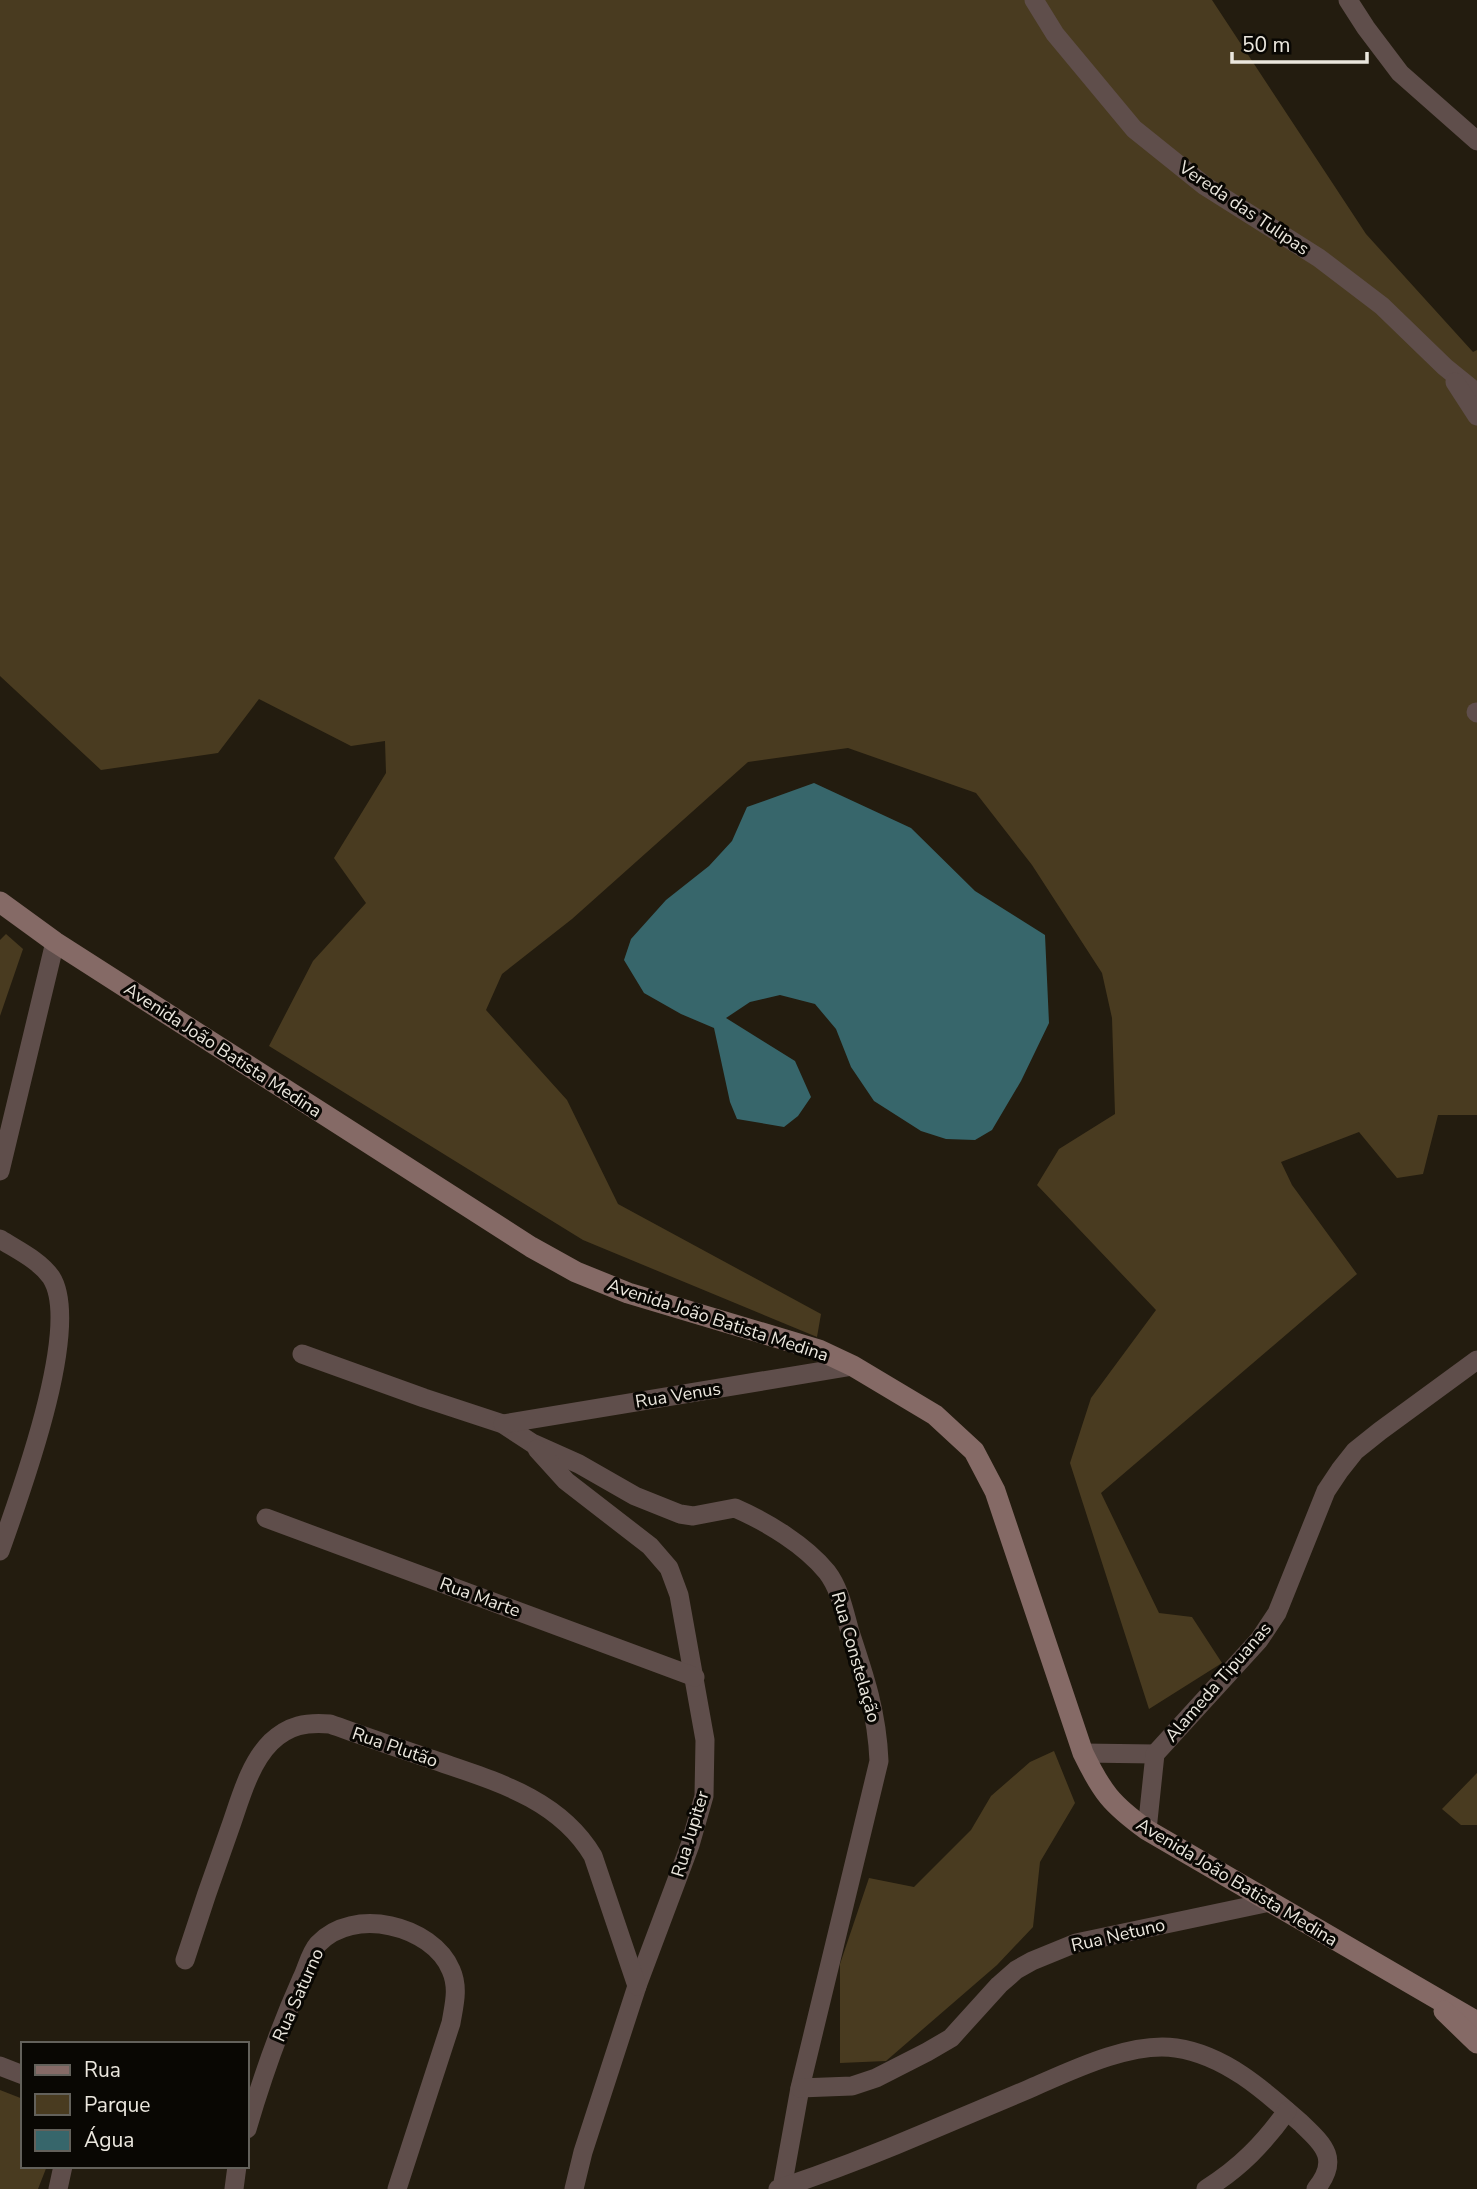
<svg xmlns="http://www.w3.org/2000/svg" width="1477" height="2189" font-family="'Nunito Sans',sans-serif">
  <rect width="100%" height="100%" fill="#231c0f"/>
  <!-- green -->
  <g fill="#493b20">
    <polygon points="0,0 1212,0 1366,234 1473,352 1477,350 1477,1115 1438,1115 1423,1174 1397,1178 1359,1132 1281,1162 1292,1185 1357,1274 1101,1493 1159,1613 1192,1617 1222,1663 1149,1709 1070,1463 1091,1398 1156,1310 1037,1185 1059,1149 1115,1114 1112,1018 1102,973 1032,865 976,793 848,748 748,762 572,919 502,974 486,1010 567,1100 618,1204 821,1314 817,1337 583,1240 269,1046 313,961 366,903 334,858 386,773 385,741 351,746 259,699 218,753 101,770 0,676"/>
    <polygon points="6,934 23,949 0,1016 0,940"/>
    <polygon points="1054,1751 1075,1803 1040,1862 1033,1927 997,1965 886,2061 840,2063 840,1964 869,1878 914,1887 971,1830 991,1796 1030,1762"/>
    <polygon points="1477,1773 1477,1825 1461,1825 1442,1809"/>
    <polygon points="0,2090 23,2099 23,2166 47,2166 38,2189 0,2189"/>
  </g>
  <!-- water -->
  <polygon fill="#37666b" points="814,783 911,828 975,891 1045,935 1049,1023 1021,1081 992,1130 975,1140 946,1139 921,1131 874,1101 851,1067 836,1029 815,1004 780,995 750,1002 726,1018 795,1061 811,1097 798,1116 784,1127 737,1119 730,1102 714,1028 681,1014 644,993 624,960 631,939 666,900 709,866 732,841 747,807"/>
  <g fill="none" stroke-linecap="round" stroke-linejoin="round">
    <!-- street -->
    <g stroke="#5f4e4b" stroke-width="19">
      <polyline points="1034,0 1055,34 1134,129 1205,186 1319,258 1382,306 1445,367 1477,393"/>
      <polyline points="1348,0 1366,28 1400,73 1477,141"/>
      <polyline points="1455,382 1477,416"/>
      <polyline points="1476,712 1477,713"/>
      <polyline points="0,1171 55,942"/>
      <path d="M0 1239C17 1250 39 1260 51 1277 83 1326 19 1497 0 1551"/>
      <path d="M302 1354 424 1398 503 1424 532 1443 579 1464 635 1496 680 1514 693 1516 735 1508C767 1522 805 1545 827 1572 840 1589 844 1611 850 1632 865 1677 877 1713 879 1761L800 2088 782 2188"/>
      <polyline points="503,1424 853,1366"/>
      <polyline points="537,1449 566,1481 650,1546 669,1568 679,1595 705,1740 704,1796 690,1845 637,1986 583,2152 574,2189"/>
      <polyline points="266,1518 695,1677"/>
      <polyline points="1083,1753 1155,1754"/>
      <polyline points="1147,1830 1155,1754 1259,1640 1277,1613 1326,1491 1340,1470 1355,1451 1380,1431 1477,1360"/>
      <path d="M185 1960C199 1916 214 1872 230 1828 240 1800 249 1764 271 1742 289 1725 306 1722 330 1724 364 1736 397 1748 431 1759 491 1780 558 1797 593 1856L637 1986"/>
      <polyline points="0,2066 23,2075"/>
      <polyline points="800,2088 852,2086 876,2078 927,2052 951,2038 999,1985 1016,1970 1032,1961 1076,1943 1270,1902"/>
      <path d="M247 2129C262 2078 280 2027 302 1978 307 1968 310 1953 318 1944 353 1906 432 1925 451 1970 459 1988 454 2005 451 2023L397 2189"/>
      <polyline points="58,2189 63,2166"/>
      <polyline points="234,2189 237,2166"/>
      <path d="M778 2189C829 2172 878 2153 927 2132 961 2118 995 2103 1029 2089 1070 2071 1131 2041 1176 2048 1225 2055 1265 2091 1301 2123 1324 2145 1340 2159 1316 2189"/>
      <path d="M1206 2189C1240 2168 1264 2143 1287 2111"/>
    </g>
    <!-- secondary -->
    <g stroke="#856a66" stroke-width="21">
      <path d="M0 902 55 942 531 1247 576 1272 628 1293 819 1350 853 1366 935 1415 974 1451 995 1491 1083 1753C1102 1792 1111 1804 1147 1830L1477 2022"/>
      <polyline points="1444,2011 1477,2043"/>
    </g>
  </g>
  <g text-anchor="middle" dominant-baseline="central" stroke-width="6" stroke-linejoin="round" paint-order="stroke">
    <!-- street labels -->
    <g font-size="18" fill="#ebe7de" stroke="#090703">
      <text transform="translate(1244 208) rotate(34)">Vereda das Tulipas</text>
      <text transform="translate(223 1050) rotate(33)">Avenida João Batista Medina</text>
      <text transform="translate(718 1320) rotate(18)">Avenida João Batista Medina</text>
      <text transform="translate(678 1395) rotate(-9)">Rua Venus</text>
      <text transform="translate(480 1597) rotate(20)">Rua Marte</text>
      <text transform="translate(856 1657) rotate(74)">Rua Constelação</text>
      <text transform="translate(1218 1682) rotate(-49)">Alameda Tipuanas</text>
      <text transform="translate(395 1747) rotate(19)">Rua Plutão</text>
      <text transform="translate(690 1834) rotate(-73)">Rua Jupiter</text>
      <text transform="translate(1237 1882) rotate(31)">Avenida João Batista Medina</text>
      <text transform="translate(1118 1935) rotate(-13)">Rua Netuno</text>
      <text transform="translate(298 1995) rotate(-66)">Rua Saturno</text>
    </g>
  </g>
  <!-- legend -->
  <rect x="21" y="2042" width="228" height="126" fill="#090703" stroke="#63615b" stroke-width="2"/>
  <rect x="35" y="2065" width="35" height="10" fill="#856a66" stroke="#63615b" stroke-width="2"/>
  <text x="84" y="2077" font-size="21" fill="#ebe7de">Rua</text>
  <rect x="35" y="2094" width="35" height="21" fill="#493b20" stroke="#63615b" stroke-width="2"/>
  <text x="84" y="2112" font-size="21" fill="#ebe7de">Parque</text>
  <rect x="35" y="2130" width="35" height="21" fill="#37666b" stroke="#63615b" stroke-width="2"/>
  <text x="84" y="2147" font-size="21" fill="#ebe7de">Água</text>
  <!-- scale -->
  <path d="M1232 52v10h135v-10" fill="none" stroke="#ebe7de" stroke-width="3.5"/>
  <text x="1242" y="52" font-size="21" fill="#ebe7de" stroke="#090703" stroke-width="5" paint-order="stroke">50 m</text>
</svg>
